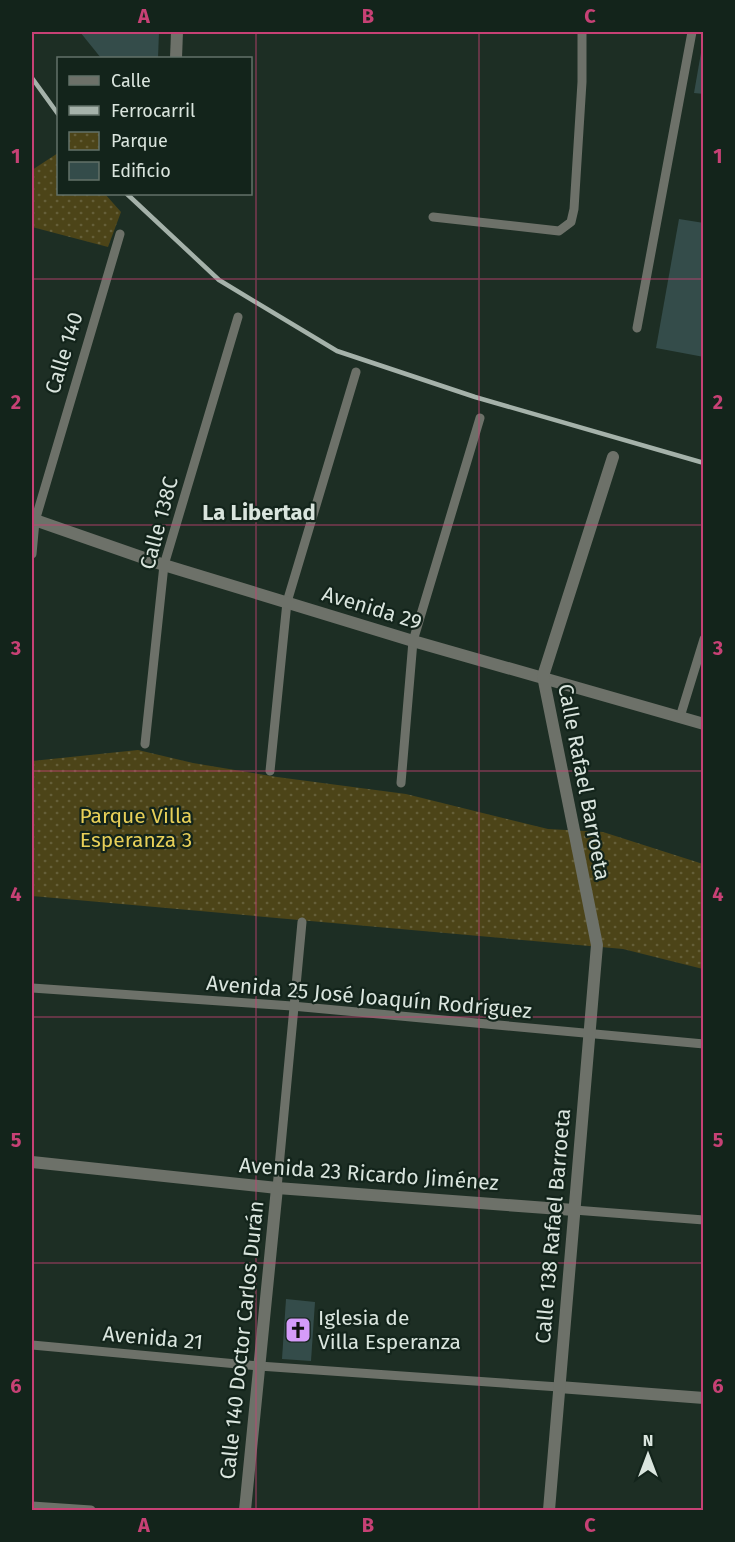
<svg xmlns="http://www.w3.org/2000/svg" width="735" height="1542" font-family="'Fira Sans',sans-serif">
  <defs>
    <pattern id="park-dots" width="8" height="8" patternUnits="userSpaceOnUse" patternTransform="scale(1.5)"><rect width="8" height="8" fill="#4c4418"/><path d="M2 2h.1M6 6h.1" fill="none" stroke="#655f39" stroke-width="1.8" stroke-linecap="round"/></pattern>
  </defs>
  <rect width="100%" height="100%" fill="#1d2e24"/>
  <!-- park -->
  <g fill="url(#park-dots)">
    <polygon points="58,153 58,194 105,194 121,212 108,247 32,227 32,170"/>
    <polygon points="138,750 193,763 277,777 406,794 548,829 603,832 703,864 703,969 623,949 32,896 32,761"/>
  </g>
  <!-- building -->
  <g fill="#344c4a">
    <polygon points="80,32 159,32 158,58 101,58"/>
    <polygon points="702,47 704,47 704,94 694,93"/>
    <polygon points="679,219 704,223 704,357 656,348"/>
    <polygon points="286,1299 315,1302 311,1361 282,1359"/>
  </g>
  <g fill="none" stroke-linecap="round" stroke-linejoin="round">
    <!-- service -->
    <g stroke="#6d7169" stroke-width="9">
      <polyline points="433,217 559,231 571,222 574,209 582,82 582,32"/>
      <polyline points="637,328 692,32"/>
      <polyline points="32,554 35,521 120,234"/>
      <polyline points="680,717 704,639"/>
      <polyline points="145,744 164,565 238,317"/>
      <polyline points="270,771 287,602 356,372"/>
      <polyline points="401,783 413,641 480,418"/>
      <polyline points="32,988 292,1006 704,1044"/>
      <polyline points="277,1188 302,922"/>
      <polyline points="574,1210 704,1220"/>
      <polyline points="32,1345 259,1366 559,1387"/>
      <polyline points="32,1506 91,1510"/>
    </g>
    <!-- minor -->
    <g stroke="#6d7169" stroke-width="12">
      <polyline points="176,58 177,32"/>
      <polyline points="32,519 164,565 413,641 704,724"/>
      <polyline points="32,1162 277,1188 574,1210"/>
      <polyline points="559,1387 704,1398"/>
      <polyline points="245,1510 277,1188"/>
      <polyline points="549,1510 597,945 543,676 613,457"/>
    </g>
    <!-- rail -->
    <g stroke="#a5b2aa" stroke-width="4.5">
      <polyline points="32,78 58,114"/>
      <polyline points="127,194 219,280 337,351 475,397 704,463"/>
    </g>
  </g>
  <!-- grid -->
  <path fill="none" stroke="#c74175" stroke-width="1.5" stroke-opacity="0.55" d="M256 32V1510M479 32V1510M32 279H704M32 525H704M32 771H704M32 1017H704M32 1263H704"/>
  <!-- icons -->
  <defs>
    <g id="church-square" transform="scale(1.35)"><rect x="-9" y="-9" width="18" height="18" rx="4" fill="#d59bfa" stroke="#13241b"/><path d="M-1.2-6h2.4v3.5h3.3v2.4h-3.3V6h-2.4V-.1h-3.3v-2.4h3.3Z" fill="#111"/></g>
  </defs>
  <g fill-rule="evenodd">
    <use href="#church-square" x="298" y="1330"/>
  </g>
  <g text-anchor="middle" dominant-baseline="central" stroke-width="4.5" stroke-linejoin="round" paint-order="stroke">
    <!-- street labels -->
    <g font-size="21" fill="#dae5de" stroke="#13241b">
      <text transform="translate(64 353) rotate(-73)">Calle 140</text>
      <text transform="translate(159 523) rotate(-75)">Calle 138C</text>
      <text transform="translate(372 608) rotate(17)">Avenida 29</text>
      <text transform="translate(584 782) rotate(79)">Calle Rafael Barroeta</text>
      <text transform="translate(369 997) rotate(5)">Avenida 25 José Joaquín Rodríguez</text>
      <text transform="translate(369 1174) rotate(4)">Avenida 23 Ricardo Jiménez</text>
      <text transform="translate(553 1226) rotate(-85)">Calle 138 Rafael Barroeta</text>
      <text transform="translate(153 1338) rotate(5)">Avenida 21</text>
      <text transform="translate(242 1340) rotate(-84)">Calle 140 Doctor Carlos Durán</text>
    </g>
    <!-- park labels -->
    <g font-size="21" fill="#e7cf58" stroke="#13241b">
      <text x="136" y="816">Parque Villa<tspan x="136" dy="24">Esperanza 3</tspan></text>
    </g>
    <!-- poi labels -->
    <g font-size="21" fill="#dae5de" stroke="#13241b" text-anchor="start">
      <text x="318" y="1318">Iglesia de<tspan x="318" dy="24">Villa Esperanza</tspan></text>
    </g>
    <!-- neighbourhood labels -->
    <g font-size="22" font-weight="bold" fill="#dae5de" stroke="#13241b">
      <text x="259" y="512">La Libertad</text>
    </g>
  </g>
  <!-- border -->
  <rect width="735" height="1542" fill="none" stroke="#13241b" stroke-width="66"/>
  <!-- legend -->
  <rect x="57" y="57" width="195" height="138" fill="#13241b" stroke="#637169" stroke-width="1.5"/>
  <rect x="69" y="76" width="30" height="9" fill="#6d7169" stroke="#637169" stroke-width="1.5"/>
  <text x="111" y="87" font-size="18" fill="#dae5de">Calle</text>
  <rect x="69" y="106" width="30" height="9" fill="#a5b2aa" stroke="#637169" stroke-width="1.5"/>
  <text x="111" y="117" font-size="18" fill="#dae5de">Ferrocarril</text>
  <rect x="69" y="132" width="30" height="18" fill="url(#park-dots)" stroke="#637169" stroke-width="1.5"/>
  <text x="111" y="147" font-size="18" fill="#dae5de">Parque</text>
  <rect x="69" y="162" width="30" height="18" fill="#344c4a" stroke="#637169" stroke-width="1.5"/>
  <text x="111" y="177" font-size="18" fill="#dae5de">Edificio</text>
  <!-- north arrow -->
  <g transform="translate(648 1455)" stroke="#13241b" stroke-width="4.5" paint-order="stroke">
  <path d="M0-4.5L10 22L0 15L-10 22Z" fill="#dae5de"/>
  <text y="-9" font-size="16" font-weight="bold" text-anchor="middle" fill="#dae5de">N</text>
  </g>
  <rect x="33" y="33" width="669" height="1476" fill="none" stroke="#c74175" stroke-width="2"/>
  <g font-size="20" text-anchor="middle" font-weight="bold" fill="#c74175">
    <text x="144" y="23">A</text>
    <text x="368" y="23">B</text>
    <text x="590" y="23">C</text>
    <text x="16" y="163">1</text>
    <text x="718" y="163">1</text>
    <text x="16" y="409">2</text>
    <text x="718" y="409">2</text>
    <text x="16" y="655">3</text>
    <text x="718" y="655">3</text>
    <text x="16" y="901">4</text>
    <text x="718" y="901">4</text>
    <text x="16" y="1147">5</text>
    <text x="718" y="1147">5</text>
    <text x="16" y="1393">6</text>
    <text x="718" y="1393">6</text>
    <text x="144" y="1532">A</text>
    <text x="368" y="1532">B</text>
    <text x="590" y="1532">C</text>
  </g>
</svg>
